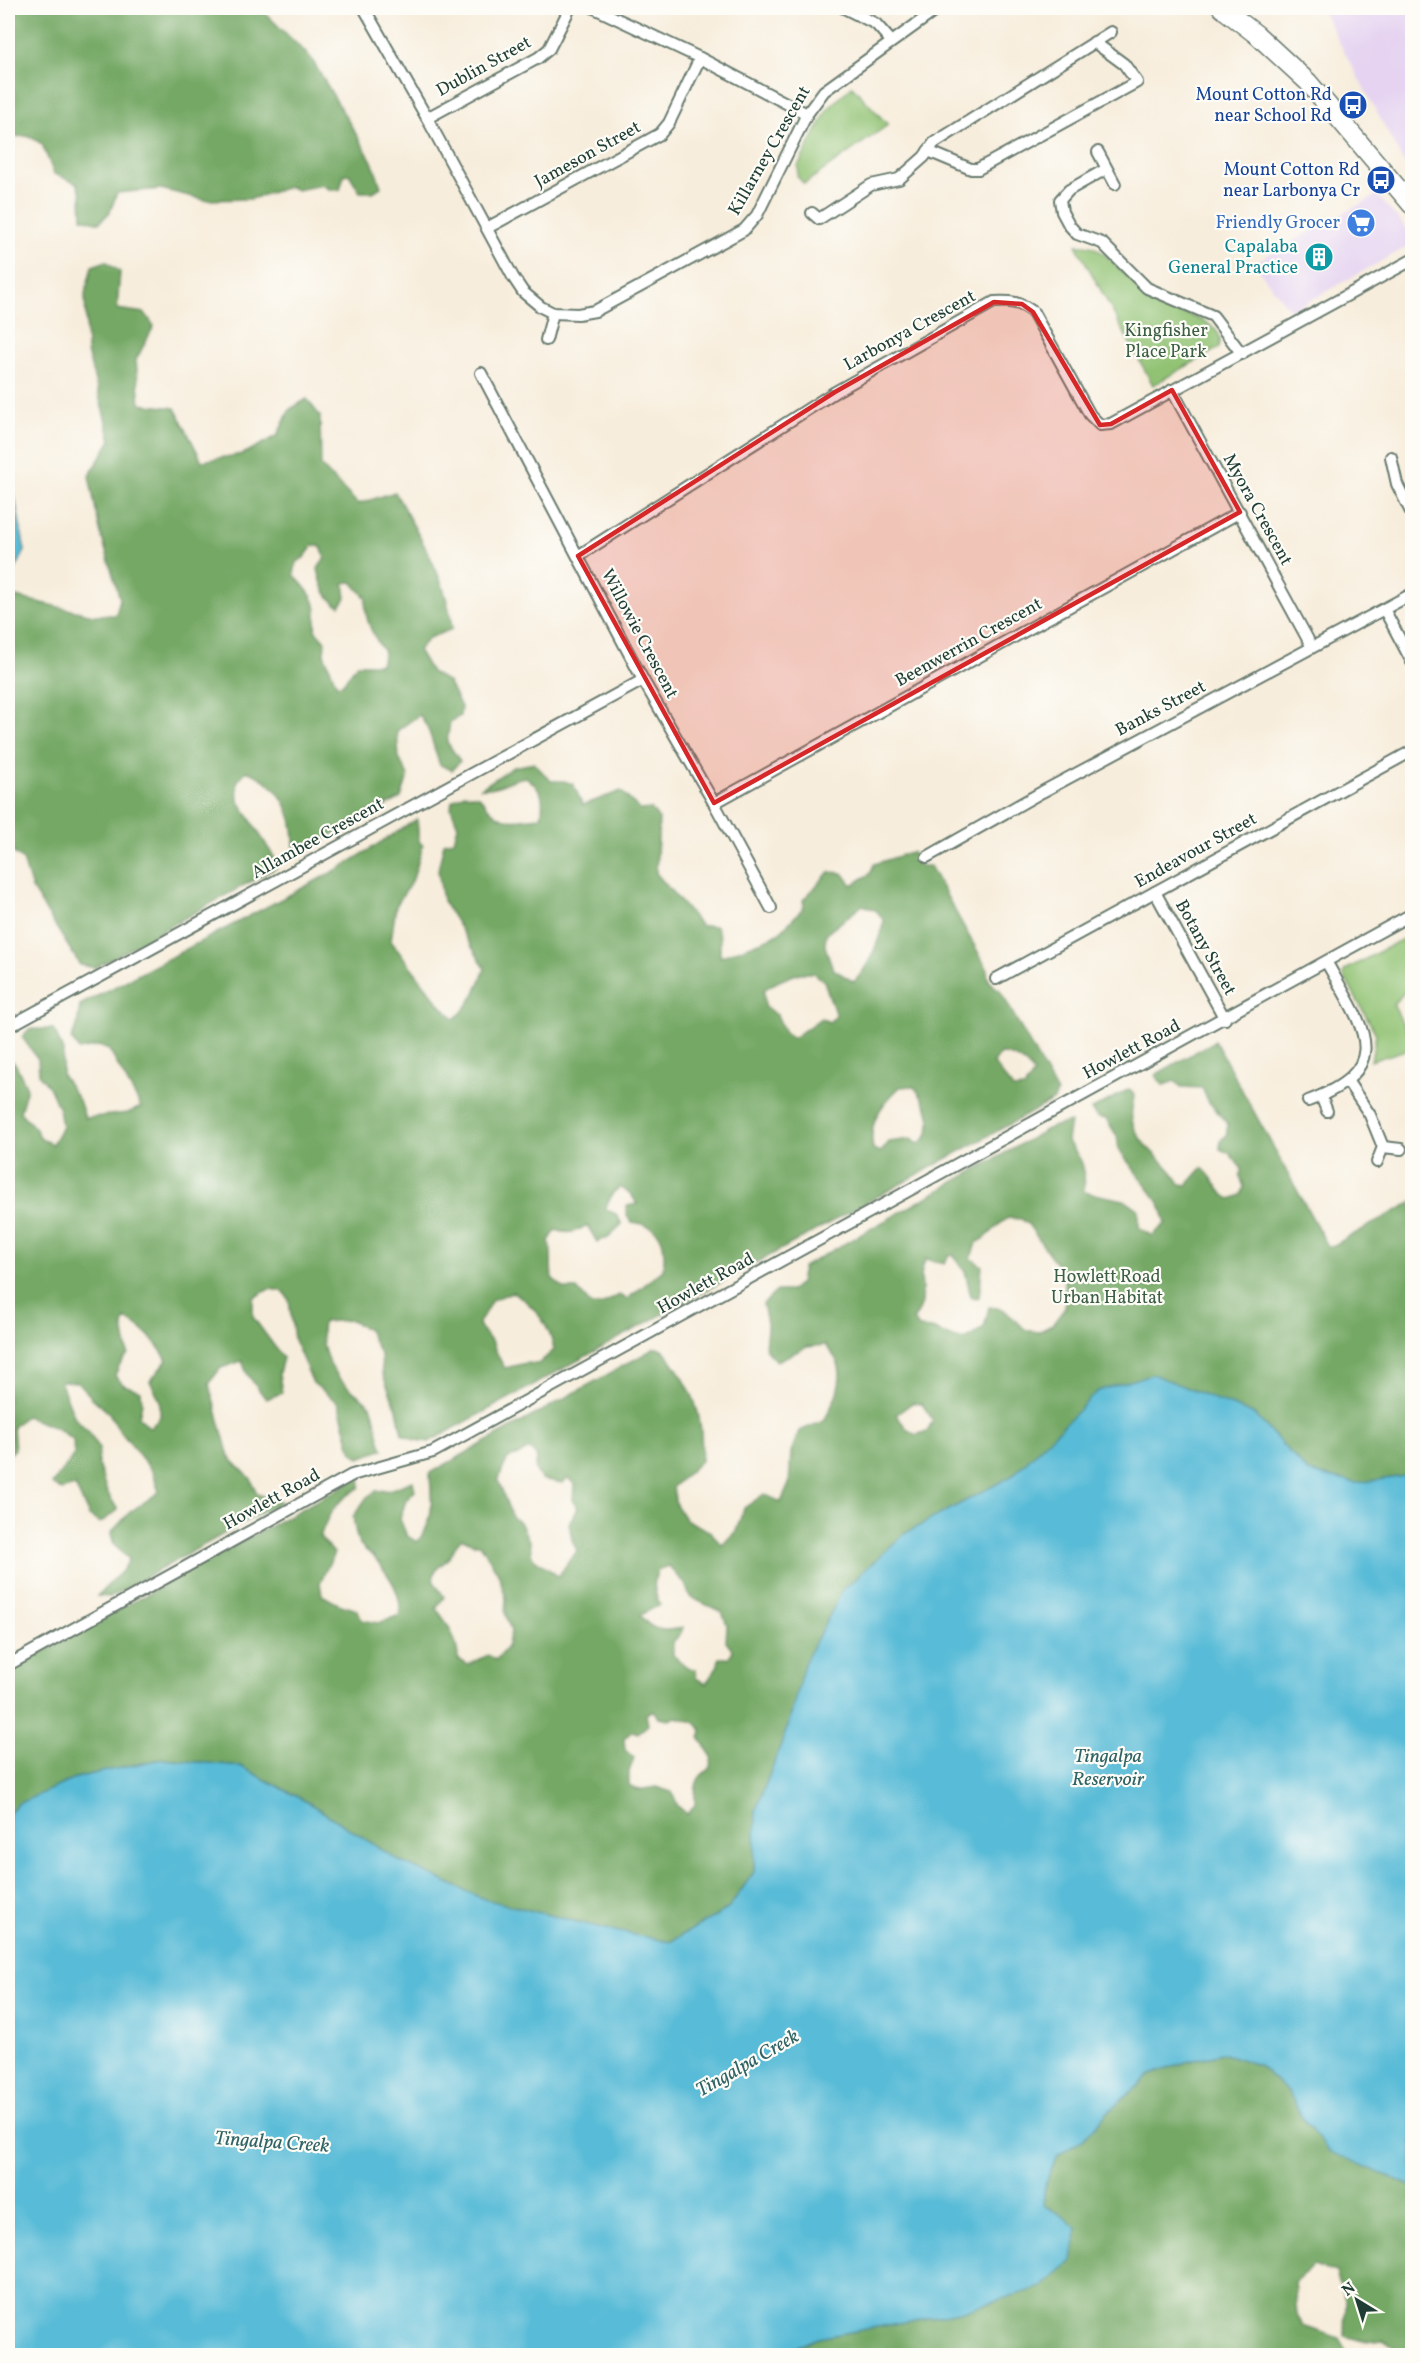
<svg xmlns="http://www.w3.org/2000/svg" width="1420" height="2363" font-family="Vollkorn,serif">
  <rect width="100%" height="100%" fill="#fdfcf7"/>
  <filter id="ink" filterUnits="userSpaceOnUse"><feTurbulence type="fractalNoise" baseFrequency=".0167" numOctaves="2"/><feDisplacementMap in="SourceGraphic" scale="12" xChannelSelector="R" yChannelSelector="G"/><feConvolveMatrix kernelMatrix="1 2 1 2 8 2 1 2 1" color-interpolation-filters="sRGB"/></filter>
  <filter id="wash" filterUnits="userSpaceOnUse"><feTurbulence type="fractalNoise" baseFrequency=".008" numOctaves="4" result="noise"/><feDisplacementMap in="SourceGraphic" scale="24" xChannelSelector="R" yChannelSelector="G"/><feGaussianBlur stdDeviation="1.35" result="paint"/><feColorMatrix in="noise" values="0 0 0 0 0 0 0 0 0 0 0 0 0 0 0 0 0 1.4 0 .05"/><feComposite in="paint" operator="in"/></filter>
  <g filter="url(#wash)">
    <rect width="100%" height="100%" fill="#f7eddc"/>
    <!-- built -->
    <g fill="#e5d3f1">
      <polygon points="1330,8 1412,8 1412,178 1323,12"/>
      <polygon points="1377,195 1412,235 1412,244 1291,311 1253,263"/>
    </g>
    <!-- green -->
    <g fill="#91c273" stroke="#588054" stroke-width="1.5">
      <polygon points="852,86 888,125 804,184 797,176 798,166 828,109"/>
      <path d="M1076 245C1080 245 1086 245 1090 246 1108 251 1136 289 1153 301 1169 313 1230 318 1219 348L1153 385Z"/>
      <polygon points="1412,934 1412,985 1393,1004 1412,1042 1412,1048 1371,1061 1376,1034 1343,975 1345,970"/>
    </g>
    <!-- forest -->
    <g fill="#74a865" stroke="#4a724c" stroke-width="1.5" fill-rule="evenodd">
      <polygon points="8,8 260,8 311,58 372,161 381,187 373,192 360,192 349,174 344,175 340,190 331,190 322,185 297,190 289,187 251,199 205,200 161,189 117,193 110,212 99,223 82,218 81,193 77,183 54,174 42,144 29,136 8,137"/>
      <path d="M106 261 120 272 117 309 145 313 154 326 136 360 140 404 175 408 202 461 243 454 277 436 290 409 307 399 320 416 321 466 358 504 395 492C418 535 448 579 452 629L429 638 418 650 431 672 448 682 461 707 460 716 450 722 447 742 460 761 452 770 440 765C433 748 431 728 419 715L397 731 399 758 408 776 401 798 302 851 294 846C295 812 279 782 246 771L237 782 238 800 276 860 277 867 95 968 80 965 32 889 23 860 10 850 8 852V602L12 596 93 615H116L120 599 100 531 89 476 111 440 87 352 85 294 92 266ZM313 545 321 547 325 557 318 569C321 584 326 600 340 606L346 598 344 583 352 582 366 598C363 618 373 635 384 652L381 664H357L343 683 337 685 324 654 325 641 315 630C319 601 313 596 294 575L296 563 305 557Z"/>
      <path d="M534 763 551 781H564L573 784 583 805 621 791 640 810 651 809 659 819 656 873 701 926H716L720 937V957L770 938 781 931 804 907 803 900 829 872 843 873 852 885 870 874 874 864 912 852 921 866H930L988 970C985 979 993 986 1000 990L1057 1093 1054 1100 429 1442 415 1440 402 1434 397 1409 382 1373 381 1356 368 1330 351 1320 323 1322C319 1346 329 1370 347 1386 354 1393 366 1399 372 1408 375 1415 378 1438 383 1449L360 1458 352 1452 338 1403 313 1383 294 1340 289 1300 283 1291 269 1289 253 1298V1317L283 1358 279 1373 282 1393 266 1399 247 1374 242 1361 221 1368 209 1383 229 1457 251 1479 257 1494 281 1502 111 1597 97 1596 123 1570 129 1559 114 1545 111 1533 130 1512 159 1492 152 1471 117 1427 109 1413 92 1398 78 1382 60 1381 75 1418 89 1432 99 1448 98 1464 107 1492 118 1510 100 1523 89 1516 75 1486 61 1490 52 1484 74 1455 73 1439 56 1428 25 1416 13 1427 15 1449 8 1456V1057L16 1065 27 1088 20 1112 35 1128 41 1139 52 1144 62 1127 59 1109 49 1087 39 1075 38 1059 22 1037 29 1029H54L63 1051 62 1075 79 1100 85 1118 128 1113 141 1107 109 1050 99 1046 79 1050 71 1039 77 1026 80 1005 342 867 417 819 419 841 423 846 413 879 396 906 391 941 442 1007 455 1019C471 1004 478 989 485 968L443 901 438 870 444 843 454 840 458 826 451 808 452 801 464 794 479 796C500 826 508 820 541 817 545 796 542 790 526 777 508 779 500 790 481 788L513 767ZM863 905 877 911 884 921C878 944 870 965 854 982L833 969 825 946 826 934ZM800 973H813L824 981 836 1016 829 1022 821 1018 793 1038 785 1033 777 1015 765 1007 764 990C774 982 788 977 800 973ZM1000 1054C1013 1054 1028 1063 1034 1074L1024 1088 1013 1089C1007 1080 999 1073 994 1063ZM913 1086C927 1101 940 1129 919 1144L911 1139 889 1142 881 1152 873 1149C868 1122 881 1105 900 1087ZM620 1187 631 1194 637 1204 627 1206 626 1214 631 1222C662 1225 667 1242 663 1270L627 1299 619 1295 601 1305H591L577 1289H565L552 1278C550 1264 553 1253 549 1241L556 1230C569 1235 577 1232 587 1225L597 1242 608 1237 622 1224 616 1214 605 1209 613 1193ZM513 1292C534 1305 550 1325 554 1350L538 1364 526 1363 505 1368C499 1360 497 1353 493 1344 488 1334 482 1336 479 1323L492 1300ZM125 1319C143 1327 157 1343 167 1360L150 1381 160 1401V1417L150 1428 139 1417 142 1403 141 1391 124 1385 115 1376 119 1366 128 1354 123 1326Z"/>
      <path d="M1215 1041 1329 1248 1412 1202V1475L1356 1483 1308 1472 1255 1415 1048 1441 1012 1476 904 1534 804 1664 788 1726 756 1810 754 1872 728 1909 670 1942 610 1930 484 1899 401 1862 309 1803 240 1766 162 1759 79 1777 17 1804 8 1815V1671L361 1476 360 1487C336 1502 329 1511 320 1537L334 1553 320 1583 322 1595 338 1604 358 1610 362 1620 378 1623 400 1615C402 1592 388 1574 374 1557 370 1553 363 1549 360 1544 355 1537 355 1526 353 1517L367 1497 376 1491 389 1490 413 1481 415 1491 406 1500 400 1519 407 1536 417 1542C436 1520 431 1501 430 1473L655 1348 663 1349C692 1387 705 1412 701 1461L673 1487 676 1505 685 1519 711 1532 722 1545 736 1531 744 1508 764 1494 781 1502 789 1484 791 1452 799 1431 824 1421C833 1404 846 1380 837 1361 834 1355 829 1350 825 1345L807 1347 777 1361C760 1348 766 1347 767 1328 768 1321 764 1312 763 1304L777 1291H791L800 1283 803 1267 1051 1127 1070 1122 1067 1141C1083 1160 1086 1167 1084 1192L1124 1200 1139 1210V1227L1152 1236 1166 1223 1160 1204 1119 1150 1117 1136 1106 1119 1097 1117 1091 1110 1129 1089 1134 1095C1134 1102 1130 1111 1132 1119 1136 1146 1169 1161 1180 1184L1187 1185 1202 1168C1215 1177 1217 1193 1231 1199L1241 1195 1244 1187 1240 1176 1242 1169 1229 1153 1220 1149 1221 1140 1226 1136 1228 1124 1208 1101 1202 1088 1181 1087 1175 1081 1163 1085 1155 1075ZM1008 1218 1021 1219 1028 1224 1064 1275 1065 1308 1052 1325 1038 1332 1026 1330 1003 1309 989 1307 984 1327 967 1339H956L932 1329 919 1328 913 1319C933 1298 913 1281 926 1259L944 1264 949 1256 953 1255 965 1271 971 1297 979 1298 982 1266 971 1258 976 1243C989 1239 995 1225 1008 1218ZM912 1403 922 1404 933 1420 927 1431 916 1435 908 1430 896 1415ZM529 1449C538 1455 538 1458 535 1469L541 1479 562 1483 568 1478 574 1484 573 1500 578 1509 569 1523 572 1540 577 1551 558 1576 532 1557 530 1543 521 1524 512 1517 498 1480 508 1458 519 1455ZM462 1538 473 1544H480L498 1573 506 1598 505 1613 511 1632 507 1647 496 1660 488 1655 468 1665 458 1659C458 1642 448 1622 436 1609L444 1597 433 1580C436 1563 443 1567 451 1555 456 1547 454 1545 462 1538ZM669 1566 685 1584 690 1597 722 1612 727 1625 726 1642 733 1651 728 1658H719L718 1665 706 1684 696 1678V1670L687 1667 673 1655V1642L681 1633 683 1627C664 1633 651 1631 640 1615L660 1605C654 1592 652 1583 658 1570ZM654 1710 659 1718 669 1720 676 1717 694 1722 702 1730 700 1739 712 1757 709 1770C694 1777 695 1790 695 1805L687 1814 678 1806 672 1792 656 1787 637 1790 629 1785V1772L634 1758 625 1750 624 1739 632 1731 638 1733 648 1725 646 1714Z"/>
      <polygon points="1222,2053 1259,2065 1289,2093 1305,2122 1412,2186 1412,2355 1405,2355 1383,2340 1366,2342 1345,2336 1346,2302 1336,2273 1313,2266 1294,2282 1297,2314 1303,2326 1339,2338 1347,2352 1346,2355 776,2356 818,2338 959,2312 1042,2286 1072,2261 1077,2229 1060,2214 1043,2205 1045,2184 1057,2156 1084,2139 1109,2111 1151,2075 1186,2062"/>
    </g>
    <!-- water -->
    <g fill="#59bbd7" stroke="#3c7c86" stroke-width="1.5">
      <polygon points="8,487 15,498 25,551 8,584"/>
      <polygon points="1152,1374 1255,1415 1308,1472 1356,1483 1412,1475 1412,2186 1328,2151 1305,2122 1289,2093 1259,2065 1222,2053 1186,2062 1151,2075 1109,2111 1084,2139 1057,2156 1045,2184 1043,2205 1060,2214 1077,2228 1072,2261 1042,2287 959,2312 818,2338 776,2356 8,2355 8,1815 17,1804 79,1777 162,1759 240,1766 309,1803 401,1862 484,1899 610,1930 670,1942 728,1909 754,1872 756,1810 788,1726 804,1664 843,1590 904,1534 1012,1476 1098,1391"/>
    </g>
  </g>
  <g filter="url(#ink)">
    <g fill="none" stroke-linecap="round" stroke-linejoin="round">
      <!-- minor casing -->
      <g stroke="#6b7b6f" stroke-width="14">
        <g id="minor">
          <polyline points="364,8 427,118 513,277 523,292 541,307 553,313 578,314 595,311 744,230 757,215 807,114 824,91 939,8"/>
          <polyline points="594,8 700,58 807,114"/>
          <polyline points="844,8 876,24 891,41"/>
          <polyline points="427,118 538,58 549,49 570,8"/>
          <polyline points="928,151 971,169 978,169 1137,82 1124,64 1094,42"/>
          <polyline points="1098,152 1115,184"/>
          <polyline points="1106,169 1069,190 1060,200 1062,212 1069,225 1077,234 1102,243 1147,288 1213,316 1242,354"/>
          <polyline points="812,213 819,219 871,185 899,179 924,157 934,143 1111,32"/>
          <polyline points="487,228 660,134 669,123 700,58"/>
          <polyline points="546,340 553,313"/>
          <polyline points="481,373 643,680 714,803 771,908"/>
          <polyline points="1172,390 1312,647"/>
          <polyline points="1391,457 1397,484 1412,514"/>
          <path d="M578 556 835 392 994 302C1011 301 1020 302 1033 312L1090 415 1100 425 1111 424 1412 260"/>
          <polyline points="1384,609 1412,662"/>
          <polyline points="714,803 1240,512"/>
          <polyline points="927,857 1042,792 1412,594"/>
          <polyline points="1155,892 1225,1019"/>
          <polyline points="996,979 1412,751"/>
          <polyline points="8,1027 643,680"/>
          <polyline points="1348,1082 1370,1115 1383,1147"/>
          <polyline points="1321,1096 1327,1111"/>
          <path d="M1308 1101C1398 1067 1362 1026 1327 963"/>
          <polyline points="1377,1162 1383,1147 1401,1149"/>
          <polyline points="8,1665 352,1475 433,1452 1412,914"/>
        </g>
      </g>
      <!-- primary casing -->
      <g stroke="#6b7b6f" stroke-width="21">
        <polyline id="primary" points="1222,8 1257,35 1308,82 1412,205"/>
      </g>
      <!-- minor -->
      <use href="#minor" stroke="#fff" stroke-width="10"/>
      <!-- primary -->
      <use href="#primary" stroke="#fff" stroke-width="18"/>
    </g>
  </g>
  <!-- marked area -->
  <path fill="#d62828" fill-opacity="0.2" stroke="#d62828" stroke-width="4.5" stroke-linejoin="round" d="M994 302 1022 304 1033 312 1100 425 1111 424 1172 390 1240 512 714 803 578 556 835 392Z"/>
  <!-- icons -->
  <defs>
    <g id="bus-disc" transform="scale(1.5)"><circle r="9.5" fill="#1a4fb4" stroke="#fdfcf7"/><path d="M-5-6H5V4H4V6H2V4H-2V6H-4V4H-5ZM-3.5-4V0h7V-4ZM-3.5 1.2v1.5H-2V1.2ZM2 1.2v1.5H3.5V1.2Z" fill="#fff"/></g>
    <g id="supermarket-disc" transform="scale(1.5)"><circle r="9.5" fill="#3f7fe0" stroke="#fdfcf7"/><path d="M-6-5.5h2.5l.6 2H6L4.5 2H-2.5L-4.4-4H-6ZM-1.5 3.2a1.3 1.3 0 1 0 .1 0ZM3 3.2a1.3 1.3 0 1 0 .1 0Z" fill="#fff"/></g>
    <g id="building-disc" transform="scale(1.5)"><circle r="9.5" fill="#0f9aa8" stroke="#fdfcf7"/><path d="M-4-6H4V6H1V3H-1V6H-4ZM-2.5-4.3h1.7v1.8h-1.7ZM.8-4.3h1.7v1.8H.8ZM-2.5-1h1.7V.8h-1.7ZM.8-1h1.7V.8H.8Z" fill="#fff"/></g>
  </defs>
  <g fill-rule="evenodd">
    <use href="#bus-disc" x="1353" y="105"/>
    <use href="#bus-disc" x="1381" y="180"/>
    <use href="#supermarket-disc" x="1361" y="223"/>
    <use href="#building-disc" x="1319" y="257"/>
  </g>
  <g text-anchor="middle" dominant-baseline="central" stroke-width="4.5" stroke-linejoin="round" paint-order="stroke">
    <!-- street labels -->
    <g font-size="18" fill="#1f3d34" stroke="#fdfcf7">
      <text transform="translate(484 67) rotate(-29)">Dublin Street</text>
      <text transform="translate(770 151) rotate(-60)">Killarney Crescent</text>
      <text transform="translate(588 155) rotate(-29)">Jameson Street</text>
      <text transform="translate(910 331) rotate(-29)">Larbonya Crescent</text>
      <text transform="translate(1257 510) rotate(61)">Myora Crescent</text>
      <text transform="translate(639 634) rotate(62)">Willowie Crescent</text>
      <text transform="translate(969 643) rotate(-29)">Beenwerrin Crescent</text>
      <text transform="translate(1161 709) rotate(-28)">Banks Street</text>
      <text transform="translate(318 839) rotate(-29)">Allambee Crescent</text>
      <text transform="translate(1196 851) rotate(-29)">Endeavour Street</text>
      <text transform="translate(1205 948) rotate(61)">Botany Street</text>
      <text transform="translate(1132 1050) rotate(-28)">Howlett Road</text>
      <text transform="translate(706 1284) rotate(-29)">Howlett Road</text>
      <text transform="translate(272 1500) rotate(-29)">Howlett Road</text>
    </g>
    <!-- transit labels -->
    <g font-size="18" fill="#164399" stroke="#fdfcf7" text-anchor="end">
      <text x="1332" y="95">Mount Cotton Rd<tspan x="1332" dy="21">near School Rd</tspan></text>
      <text x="1360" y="170">Mount Cotton Rd<tspan x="1360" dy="21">near Larbonya Cr</tspan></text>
    </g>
    <!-- shop labels -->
    <g font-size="18" fill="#366cbe" stroke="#fdfcf7" text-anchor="end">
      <text x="1340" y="223">Friendly Grocer</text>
    </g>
    <!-- culture labels -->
    <g font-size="18" fill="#0d838f" stroke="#fdfcf7" text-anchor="end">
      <text x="1298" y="247">Capalaba<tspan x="1298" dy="21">General Practice</tspan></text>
    </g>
    <!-- park labels -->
    <g font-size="18" fill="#3c5e44" stroke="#fdfcf7">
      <text x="1166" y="331">Kingfisher<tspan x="1166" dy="21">Place Park</tspan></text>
      <text x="1107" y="1277">Howlett Road<tspan x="1107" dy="21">Urban Habitat</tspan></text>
    </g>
    <!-- water labels -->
    <g font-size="20" font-style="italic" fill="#306365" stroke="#fdfcf7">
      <text x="1108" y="1757">Tingalpa<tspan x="1108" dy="23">Reservoir</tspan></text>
      <text transform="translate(748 2064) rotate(-30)">Tingalpa Creek</text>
      <text transform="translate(272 2143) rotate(4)">Tingalpa Creek</text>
    </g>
  </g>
  <!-- margin -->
  <rect width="1420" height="2363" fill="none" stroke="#fdfcf7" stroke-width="30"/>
  <!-- north arrow -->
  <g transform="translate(1357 2300) rotate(322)" stroke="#fdfcf7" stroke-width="4.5" paint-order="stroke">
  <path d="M0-4.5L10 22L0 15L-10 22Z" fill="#1f3d34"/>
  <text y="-9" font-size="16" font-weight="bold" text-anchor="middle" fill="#1f3d34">N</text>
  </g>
</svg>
